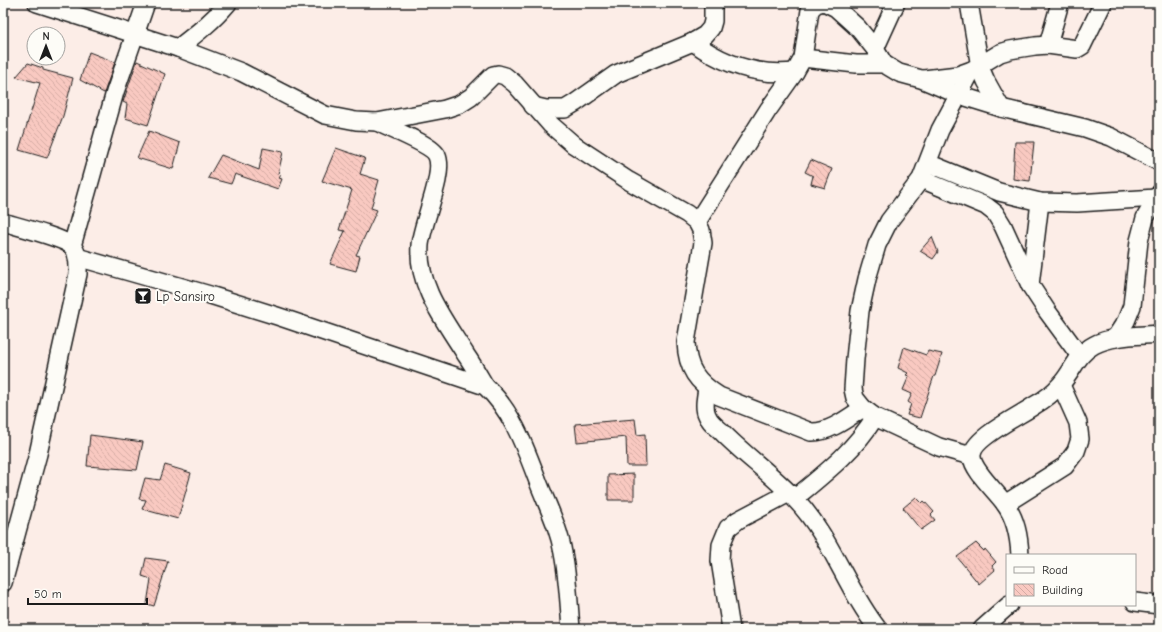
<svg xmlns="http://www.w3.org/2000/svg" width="1162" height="632" font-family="'Comic Neue',sans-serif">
  <defs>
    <pattern id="building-back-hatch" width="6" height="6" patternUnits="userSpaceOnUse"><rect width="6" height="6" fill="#f9c9c1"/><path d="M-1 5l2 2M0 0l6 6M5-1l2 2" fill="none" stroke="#d5aca5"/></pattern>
  </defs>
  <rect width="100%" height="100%" fill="#fcede7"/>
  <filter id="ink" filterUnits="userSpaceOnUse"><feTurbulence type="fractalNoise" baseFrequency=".025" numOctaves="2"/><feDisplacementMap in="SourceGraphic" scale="8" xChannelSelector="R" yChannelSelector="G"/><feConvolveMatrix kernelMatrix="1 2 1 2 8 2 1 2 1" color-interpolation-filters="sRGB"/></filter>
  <g filter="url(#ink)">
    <!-- building -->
    <g fill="url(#building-back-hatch)" stroke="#1c1c1c">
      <polygon points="89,52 115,62 104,93 80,80"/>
      <polygon points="137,61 165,74 148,125 125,118 127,104 123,102"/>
      <polygon points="28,63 43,68 43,70 73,78 63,116 47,158 19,150 40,83 16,77"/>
      <polygon points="149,131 180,143 173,169 137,158"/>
      <polygon points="1015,142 1034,142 1030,181 1013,179"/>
      <polygon points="263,148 283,152 278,174 281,175 279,178 282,179 278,189 235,174 231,184 208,178 221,155 259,170"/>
      <polygon points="336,148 365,158 360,174 379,180 371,208 377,210 356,255 360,256 356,271 330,264 345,231 339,230 352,190 322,181"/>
      <polygon points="811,160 832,169 825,188 811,184 813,176 805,172"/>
      <polygon points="932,237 938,252 933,259 920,251"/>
      <polygon points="904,347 926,355 928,351 942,354 935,376 934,376 920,418 907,415 911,404 908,402 912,394 903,390 909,376 906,375 908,373 898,368"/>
      <polygon points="635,419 637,435 645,434 646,466 627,466 626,437 577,442 575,424"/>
      <polygon points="90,435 143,442 137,470 87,466"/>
      <polygon points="165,465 191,473 178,519 142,509 146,500 139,499 145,478 160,480"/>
      <polygon points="634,474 634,500 608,500 608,475"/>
      <polygon points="916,497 922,503 924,501 934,512 931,515 935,520 921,530 903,508"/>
      <polygon points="976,543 984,551 985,549 996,562 992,566 995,570 979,584 957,557"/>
      <polygon points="146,558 168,561 154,606 147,604 151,579 142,576"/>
    </g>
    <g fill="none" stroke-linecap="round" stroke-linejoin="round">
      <!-- minor casing -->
      <g stroke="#1c1c1c" stroke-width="20">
        <g id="minor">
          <path d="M37 3 178 48 241 72 325 115 356 121 377 122 445 109 460 104 471 97 493 75 498 74 505 76 515 84 550 124 574 145 629 181 687 214 697 222 701 230 703 243 686 342C687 369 697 382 719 396L811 432C829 433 848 418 863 408"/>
          <polyline points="826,3 836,8 858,28 875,49 884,64 899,73 921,79 959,95 1001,108 1085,128 1111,137 1159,162"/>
          <polyline points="969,3 980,67 986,81 1001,108"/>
          <path d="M693 42C724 65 757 76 795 72"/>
          <polyline points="1048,45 1060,3"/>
          <path d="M178 48C196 34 213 21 228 3"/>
          <polyline points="875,49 896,3"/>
          <polyline points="803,58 856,64 884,64"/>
          <polyline points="924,79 958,75 972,70 1000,53 1010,50 1035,46 1048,45 1077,49 1082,46 1103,3"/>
          <polyline points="533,106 546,109 565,109 575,103 616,74 693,42 705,35 711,28 713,21 713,3"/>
          <path d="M377 122C388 128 433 145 437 156 445 174 422 223 420 245 417 287 445 321 466 355 473 365 479 376 485 386"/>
          <polyline points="928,163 999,192 1040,202 1077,203 1156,198"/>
          <polyline points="921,179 986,206 995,213 1003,226 1030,285 1047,311 1080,356"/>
          <path d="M3 222C16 226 64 238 72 246 79 253 78 265 78 274L38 454 3 583"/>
          <polyline points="697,222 768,110 795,72 803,58 810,10 816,4 820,3"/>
          <polyline points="72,246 115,92 146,3"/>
          <path d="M77 257 210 295 277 316 485 386C513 411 526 450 539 484 548 507 559 528 563 553 568 578 569 604 571 629"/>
          <polyline points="1030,285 1040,202"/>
          <polyline points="1115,338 1126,321 1132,306 1139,241 1145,218 1159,194"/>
          <path d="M707 388C706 397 703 407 707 415 709 421 716 427 721 431 744 455 772 474 795 499 831 536 846 589 878 629"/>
          <polyline points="971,456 939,447 875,417 863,408 855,398 853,389 855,359 860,311 867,279 877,245 889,221 921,179 940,130 972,70"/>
          <path d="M795 498C824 474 855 450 875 417"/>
          <polyline points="1005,504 1065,466 1076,451 1080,439 1078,423 1061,385"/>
          <path d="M1020 555C1019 536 1016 519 1005 504 997 492 973 471 972 457 970 439 1021 415 1035 405 1044 400 1054 392 1061 384 1073 371 1077 354 1094 345 1113 335 1138 336 1159 334"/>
          <polyline points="1135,602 1159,605"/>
          <polyline points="731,629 720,561 721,545 728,528 738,520 789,493"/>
          <polyline points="982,629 1009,605"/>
        </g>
      </g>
      <!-- minor -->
      <use href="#minor" stroke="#fdfcf7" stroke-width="17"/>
    </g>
  </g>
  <!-- icons -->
  <defs>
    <g id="bar-square" transform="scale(0.9)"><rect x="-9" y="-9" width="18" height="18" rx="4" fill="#1c1c1c" stroke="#fdfcf7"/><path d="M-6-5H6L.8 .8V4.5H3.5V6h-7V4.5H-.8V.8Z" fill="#fff"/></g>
  </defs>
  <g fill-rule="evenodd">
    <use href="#bar-square" x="143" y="296"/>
  </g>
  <g text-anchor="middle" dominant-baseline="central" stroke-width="4" stroke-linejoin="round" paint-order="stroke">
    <!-- poi labels -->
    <g font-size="13" fill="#1c1c1c" stroke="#fdfcf7" text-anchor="start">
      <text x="156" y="296">Lp Sansiro</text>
    </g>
  </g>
  <!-- margin -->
  <rect width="1162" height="632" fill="none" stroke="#fdfcf7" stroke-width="16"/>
  <rect x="8" y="8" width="1146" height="616" fill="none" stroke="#1c1c1c" stroke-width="1.5" filter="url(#ink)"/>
  <!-- legend -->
  <rect x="1006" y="554" width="130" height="52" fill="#fdfcf7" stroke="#a3a29f"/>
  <rect x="1014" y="567" width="20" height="6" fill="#fdfcf7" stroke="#a3a29f"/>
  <text x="1042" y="574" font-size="12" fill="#1c1c1c">Road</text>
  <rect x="1014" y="584" width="20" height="12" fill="url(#building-back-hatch)" stroke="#a3a29f"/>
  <text x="1042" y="594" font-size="12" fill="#1c1c1c">Building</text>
  <!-- north arrow -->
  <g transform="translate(46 46)"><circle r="19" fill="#fdfcf7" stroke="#a3a29f"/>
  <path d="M0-3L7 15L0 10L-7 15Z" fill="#1c1c1c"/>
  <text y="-6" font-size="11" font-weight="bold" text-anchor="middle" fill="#1c1c1c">N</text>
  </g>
  <!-- scale -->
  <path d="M28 598v6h119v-6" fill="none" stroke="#1c1c1c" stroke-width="2"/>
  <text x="34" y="598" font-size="12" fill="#1c1c1c" stroke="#fdfcf7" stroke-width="3" paint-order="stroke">50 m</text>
</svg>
